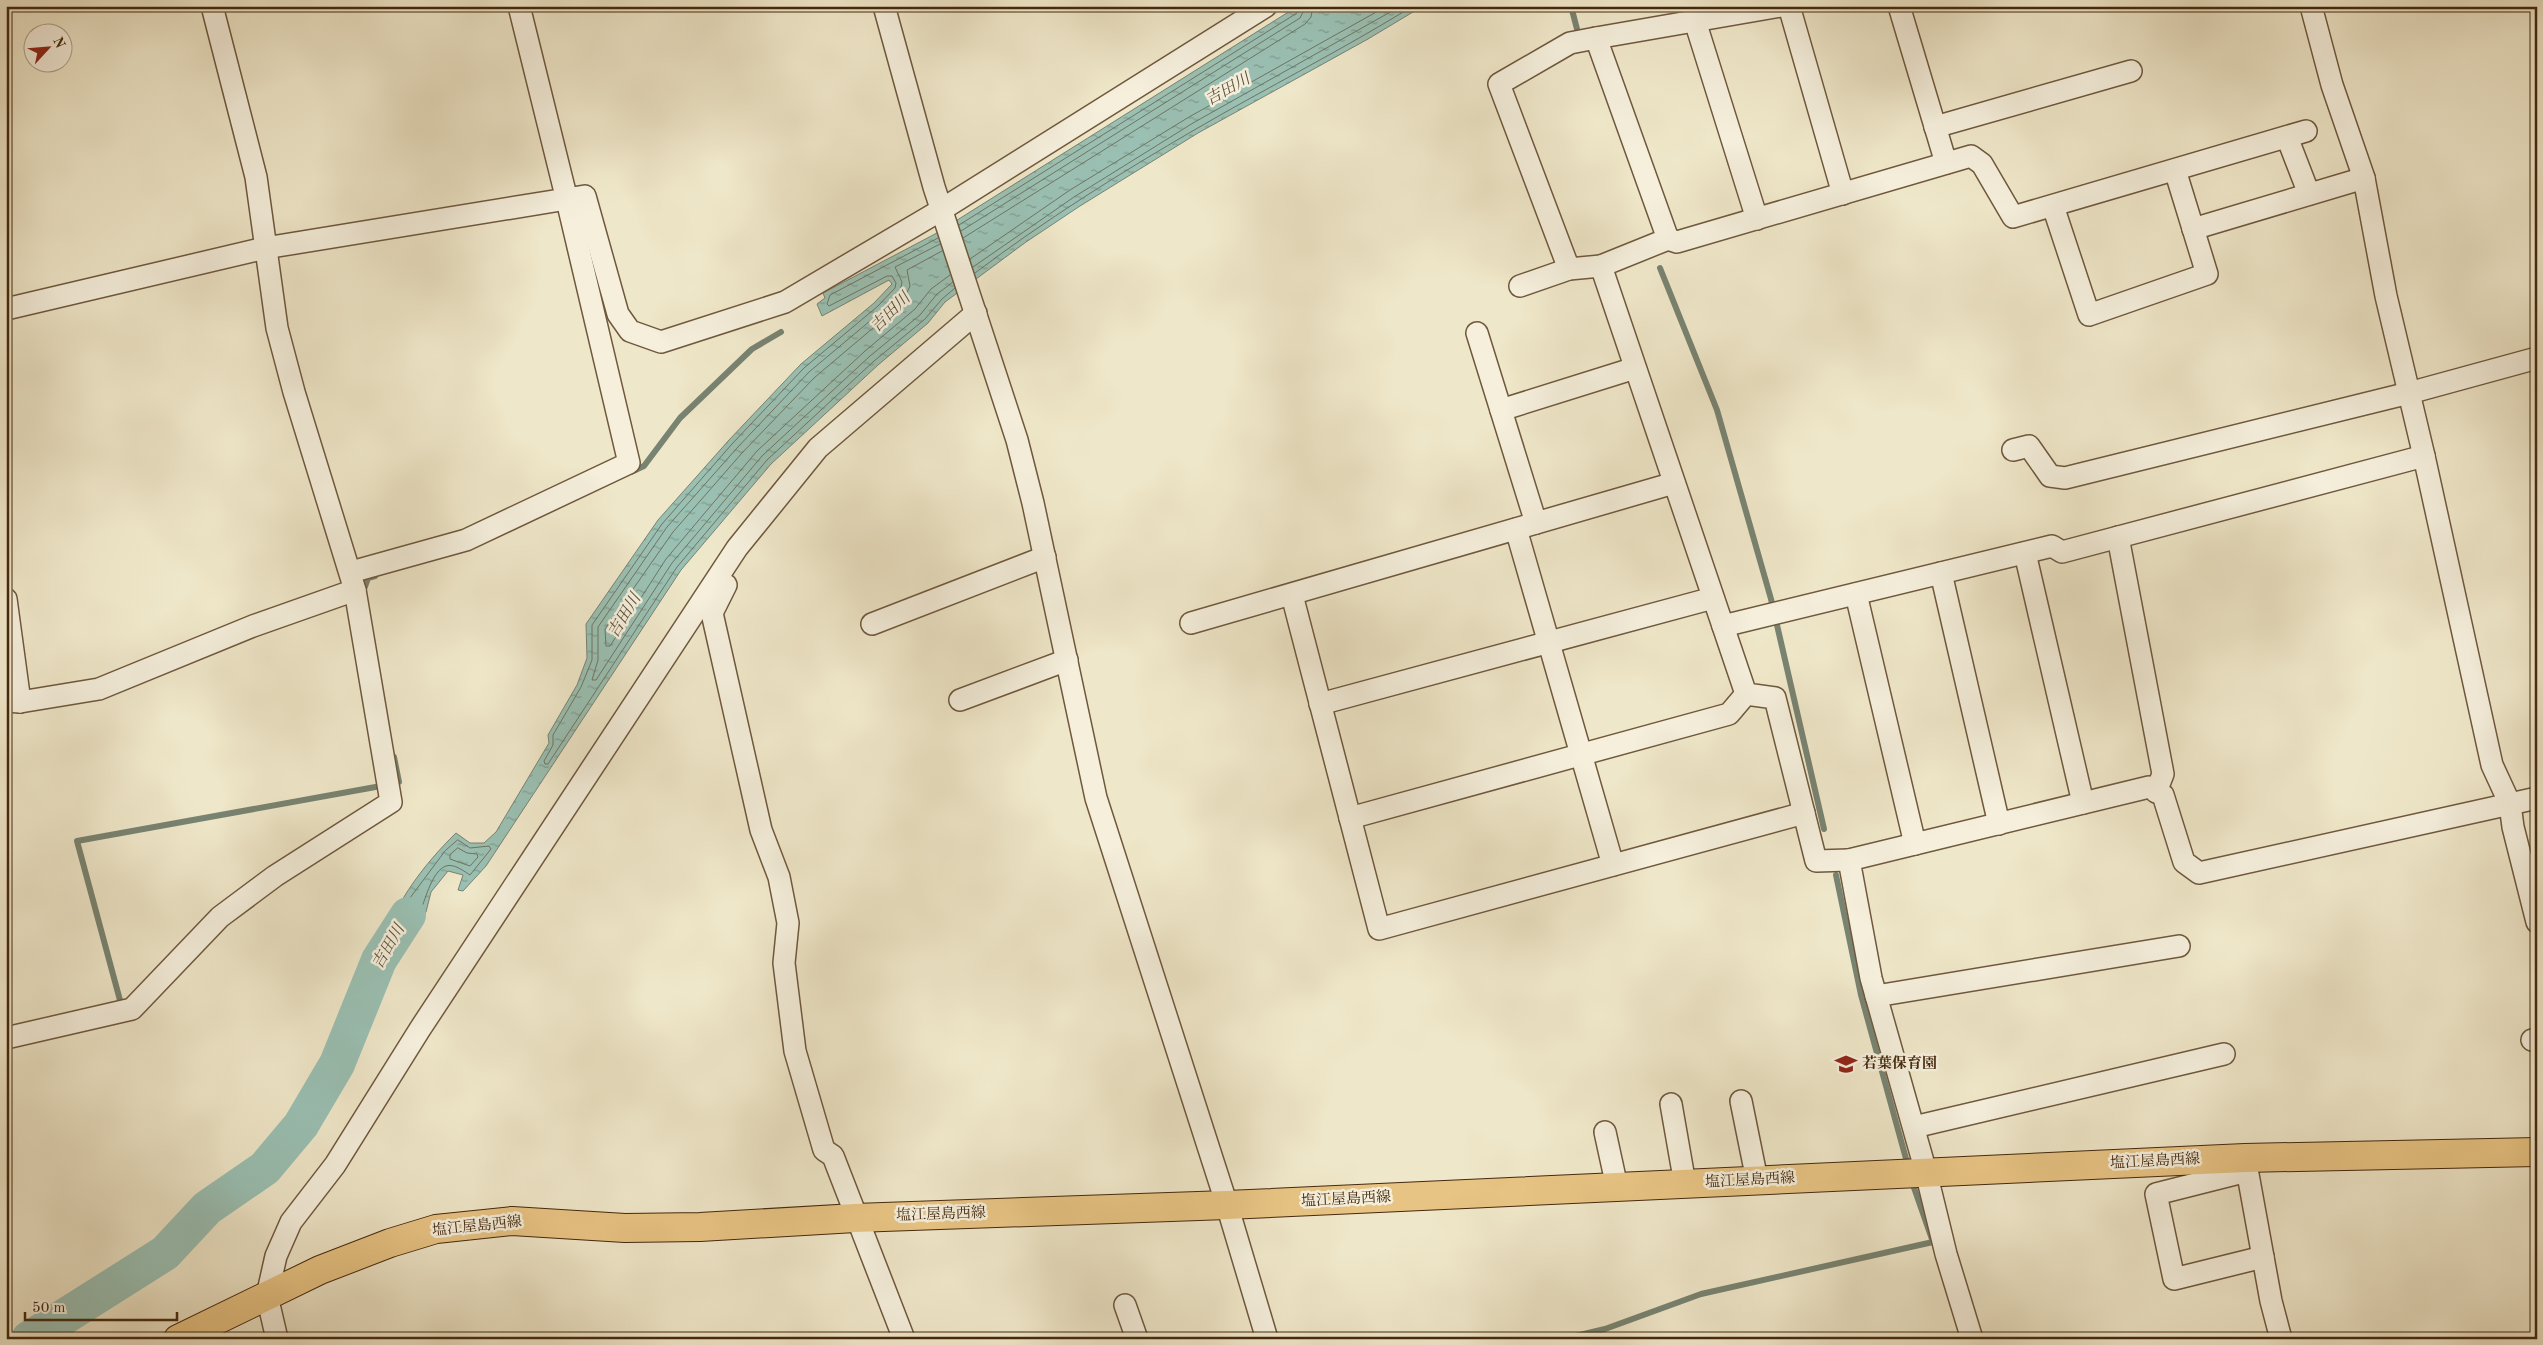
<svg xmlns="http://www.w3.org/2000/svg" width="2543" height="1345" font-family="'Old Standard TT','Noto Serif JP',serif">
  <defs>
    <pattern id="water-ripples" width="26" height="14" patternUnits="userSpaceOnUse" patternTransform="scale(1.25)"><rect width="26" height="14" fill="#9ac0b3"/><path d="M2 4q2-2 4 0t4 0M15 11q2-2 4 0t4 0" fill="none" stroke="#7f9c90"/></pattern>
  </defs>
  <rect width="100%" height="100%" fill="#efe7c9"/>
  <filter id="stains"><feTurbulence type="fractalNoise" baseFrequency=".004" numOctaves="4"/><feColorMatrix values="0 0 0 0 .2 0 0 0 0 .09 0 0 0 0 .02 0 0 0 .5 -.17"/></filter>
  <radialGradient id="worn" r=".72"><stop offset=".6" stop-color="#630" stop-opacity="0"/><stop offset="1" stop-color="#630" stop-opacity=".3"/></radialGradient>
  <!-- water -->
  <path fill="url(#water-ripples)" stroke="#788371" d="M1298 6H1423L1368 39 1198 133 1080 206 1026 242 945 302 928 323 878 365 771 464 681 570 486 866 463 891 458 890 463 875 448 871 431 892 426 912 408 935 382 957C385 913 425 863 456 833L470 843H484L496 832 549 743 548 735 577 685 587 658 586 624 658 520 729 440 801 364 874 303 892 284 889 280 822 316 817 304 825 298 823 293 935 234Z"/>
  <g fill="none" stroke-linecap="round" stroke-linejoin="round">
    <!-- shore -->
    <g stroke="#6f7460" stroke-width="1">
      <polyline points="959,225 1297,13 1300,6"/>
      <polyline points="961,231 1300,18 1306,6"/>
      <polyline points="938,238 830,295 827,304 829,306 887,276 892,276 896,283 895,288 878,306 804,368 732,444 662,524 592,625 592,660 581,687 553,735 553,745 544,761 545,764 548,764 677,567 767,460 874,361 925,319 942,299 955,288"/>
      <polyline points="963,238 1305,24 1311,17 1313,6"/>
      <polyline points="940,244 895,267 902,282 900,291 883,310 809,372 737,448 667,527 598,627 598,660 592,680 596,680 672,563 762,456 870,356 920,315 937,294 953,282"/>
      <polyline points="942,251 907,270 910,286 905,297 886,317 814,378 742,453 673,532 605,629 606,646 610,646 666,559 757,451 865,351 915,309 931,289 950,275"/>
      <polyline points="970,259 1070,190 1189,117 1387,6"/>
      <polyline points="973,267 1074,197 1193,123 1401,6"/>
      <path d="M975 273C1045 220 1120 173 1196 129 1268 87 1342 50 1413 6"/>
      <path d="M458 840 470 848 489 846 491 849 470 875C465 872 454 863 446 866 432 871 426 898 421 909 416 920 401 939 389 941L388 939 398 914 445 851Z"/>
      <polygon points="458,848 467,853 477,854 478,857 470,866 450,859 450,855"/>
    </g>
    <!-- stream -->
    <g stroke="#788371" stroke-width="6">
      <polyline points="1571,6 1577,29"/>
      <polyline points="1660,268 1717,410 1771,599 1824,829"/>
      <polyline points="631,472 644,466 680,418 752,349 781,332"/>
      <polyline points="363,592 368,578 375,576"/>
      <polyline points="394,757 399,782"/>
      <polyline points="1836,875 1861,995 1908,1166"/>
      <polyline points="117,1005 121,1004 77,841 381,786"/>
      <polyline points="1563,1339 1605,1329 1701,1294 1933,1242 1911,1179"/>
    </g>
    <!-- river -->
    <polyline stroke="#9ac0b3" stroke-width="36" points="29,1339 165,1253 207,1208 265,1168 301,1125 337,1064 379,960 408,915"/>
    <!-- minor casing -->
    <g stroke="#6f583d" stroke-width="24">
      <g id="minor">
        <polyline points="884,6 934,187 1017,440 1033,503 1096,798 1227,1205 1267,1339"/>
        <polyline points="1781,6 1596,38 1668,239 1601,266 1746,694 1775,698 1816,861 1849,860"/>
        <polyline points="1789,6 1843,194"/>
        <polyline points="1899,6 1946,163"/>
        <polyline points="2311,6 2332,85 2364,178 2386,296 2424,456 2492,765 2510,804 2513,827 2537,922"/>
        <polyline points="1695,21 1757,219"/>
        <polyline points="1935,127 2131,71"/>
        <polyline points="2287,137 2309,194"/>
        <polyline points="2053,206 2089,315 2207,274 2175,170"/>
        <polyline points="2193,229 2364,178"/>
        <polyline points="1668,239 1677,242 1971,156 1982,164 2013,217 2306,131"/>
        <polyline points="1569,269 1499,84 1570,43 1596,38"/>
        <polyline points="1520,286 1569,269 1601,266"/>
        <polyline points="6,309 265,248 585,196 618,314 630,331 661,342 785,302 941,210 1266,6"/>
        <polyline points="1477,333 1536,523"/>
        <polyline points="1501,410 1635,368"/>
        <polyline points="2013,450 2029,446 2050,476 2065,478 2409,393 2537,358"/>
        <polyline points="1516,529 1613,865"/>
        <polyline points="2118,537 2163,774 2156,792"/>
        <polyline points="2025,553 2083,803"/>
        <polyline points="351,572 466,540 629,463 567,200 519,6"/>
        <polyline points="1941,573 1999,824"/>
        <polyline points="726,585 712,613 761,830 779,877 788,923 784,963 795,1051 824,1150 833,1156 904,1339"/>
        <polyline points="1856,594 1915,844"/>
        <polyline points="1292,595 1379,929 1804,813"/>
        <polyline points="6,599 20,702"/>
        <polyline points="1191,623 1674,483"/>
        <polyline points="872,624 1045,557"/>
        <polyline points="1723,626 2052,546 2062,552 2424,456"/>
        <polyline points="960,700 1067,660"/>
        <polyline points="6,701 20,702 99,689 253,626 355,590 294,392 277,328 256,177 212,6"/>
        <polyline points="1320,704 1713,598"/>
        <polyline points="1350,818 1729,714 1746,694"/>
        <polyline points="1876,996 2179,946"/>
        <polyline points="6,1038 132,1009 220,917 275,876 391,802 355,590"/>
        <polyline points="2532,1040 2537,1039"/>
        <polyline points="1741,1101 1757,1180"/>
        <polyline points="1671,1104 1685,1184"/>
        <polyline points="1914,1127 2224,1054"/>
        <polyline points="1605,1132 1617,1187"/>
        <polyline points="2245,1158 2271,1301 2281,1339"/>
        <polyline points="2247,1171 2156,1194 2174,1279 2263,1257"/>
        <polyline points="1125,1305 1137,1339"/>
        <polyline points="277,1339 267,1296 276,1256 291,1222 335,1165 420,1029 737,548 818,448 976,313"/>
        <polyline points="1972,1339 1946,1254 1926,1172 1871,978 1849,860 2149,787 2163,795 2184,862 2199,873 2537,798"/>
      </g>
    </g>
    <!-- major casing -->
    <g stroke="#44280e" stroke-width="30">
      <polyline id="major" points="178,1339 320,1270 390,1243 436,1229 512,1221 625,1228 700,1227 855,1218 1227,1205 2245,1158 2537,1152"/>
    </g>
    <!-- minor -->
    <use href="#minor" stroke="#f5efdc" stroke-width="21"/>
    <!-- major -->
    <use href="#major" stroke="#e8c484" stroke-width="28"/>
  </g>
  <!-- icons -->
  <defs>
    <g id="school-bare" transform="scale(1.725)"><path d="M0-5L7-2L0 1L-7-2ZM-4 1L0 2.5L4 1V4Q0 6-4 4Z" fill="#8f2418" stroke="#f5efdc" stroke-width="2.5" paint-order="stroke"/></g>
  </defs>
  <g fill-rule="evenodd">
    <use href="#school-bare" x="1846" y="1064"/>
  </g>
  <g text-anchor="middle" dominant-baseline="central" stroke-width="5" stroke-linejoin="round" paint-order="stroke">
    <!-- poi labels -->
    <g font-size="15" font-weight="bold" fill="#44280e" stroke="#f5efdc" text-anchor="start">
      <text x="1862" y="1064">若葉保育園</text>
    </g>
    <!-- street labels -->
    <g font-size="15" fill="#44280e" stroke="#f5efdc">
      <text transform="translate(2155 1162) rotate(-3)">塩江屋島西線</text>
      <text transform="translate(1750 1181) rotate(-3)">塩江屋島西線</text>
      <text transform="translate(1346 1200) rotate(-3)">塩江屋島西線</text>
      <text transform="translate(941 1215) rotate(-2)">塩江屋島西線</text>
      <text transform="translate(477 1227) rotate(-6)">塩江屋島西線</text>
    </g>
    <!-- water labels -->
    <g font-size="16" font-style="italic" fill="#5a4e37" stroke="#f5efdc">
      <text transform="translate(1228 90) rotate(-29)">吉田川</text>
      <text transform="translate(891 313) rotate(-45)">吉田川</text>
      <text transform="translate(625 616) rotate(-59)">吉田川</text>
      <text transform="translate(389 947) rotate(-60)">吉田川</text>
    </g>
  </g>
  <!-- margin -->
  <rect width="2543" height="1345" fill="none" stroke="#efe7c9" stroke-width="25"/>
  <rect x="8" y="8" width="2528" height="1330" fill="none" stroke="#44280e" stroke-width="2.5"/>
  <rect x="12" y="12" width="2518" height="1320" fill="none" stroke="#44280e"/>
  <!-- north arrow -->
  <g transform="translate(48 48) rotate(64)"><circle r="24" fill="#f5efdc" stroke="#ae9f8a"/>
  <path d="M0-4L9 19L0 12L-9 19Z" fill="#8f2418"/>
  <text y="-8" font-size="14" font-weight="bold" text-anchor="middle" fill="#44280e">N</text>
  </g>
  <!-- scale -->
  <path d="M25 1312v8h152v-8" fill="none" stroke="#44280e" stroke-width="2.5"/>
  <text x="32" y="1312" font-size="15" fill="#44280e" stroke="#f5efdc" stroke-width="4" paint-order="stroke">50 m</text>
  <rect width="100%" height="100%" filter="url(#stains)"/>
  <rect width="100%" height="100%" fill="url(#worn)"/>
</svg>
